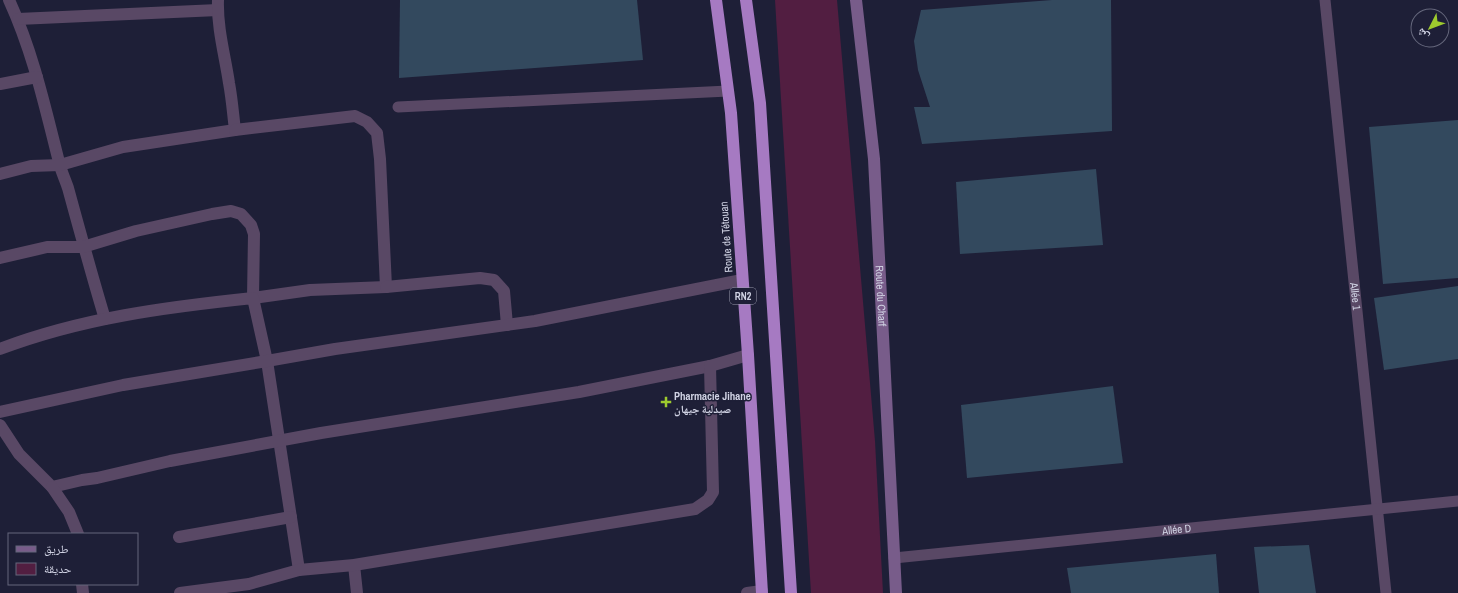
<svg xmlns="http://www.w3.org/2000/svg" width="1458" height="593" font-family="'Archivo Narrow','Noto Naskh Arabic',sans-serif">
  <rect width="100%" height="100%" fill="#1e1f37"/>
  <!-- green -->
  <polygon fill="#521e41" points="775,0 837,0 875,441 883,593 811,593"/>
  <!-- building -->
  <g fill="#33495e">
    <polygon points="400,0 637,0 643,60 399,78"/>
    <polygon points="1052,0 1111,0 1112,131 922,144 914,107 930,107 918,70 914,41 921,10"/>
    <polygon points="1458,120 1458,278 1383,284 1369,127"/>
    <polygon points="1096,169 1103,245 960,254 956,182"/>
    <polygon points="1458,286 1458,359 1384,370 1374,298"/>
    <polygon points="1113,386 1123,463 967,478 961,405"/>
    <polygon points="1309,545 1316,593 1259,593 1254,547"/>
    <polygon points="1216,554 1219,593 1071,593 1067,568"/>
  </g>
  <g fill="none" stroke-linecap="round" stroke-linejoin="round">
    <!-- lane -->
    <g stroke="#594865" stroke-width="11">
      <path id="s1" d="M1325 0 1386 593"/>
      <polyline points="398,107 728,91"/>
      <path id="s2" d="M894 558 1458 501"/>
    </g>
    <!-- street -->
    <g stroke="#594865" stroke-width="12">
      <path d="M9 0C33 52 45 107 59 162 61 171 65 179 68 188 80 232 92 276 105 319"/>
      <polyline points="18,19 218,10"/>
      <polyline points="0,84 37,77"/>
      <path d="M0 174 31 166 60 165 123 147 235 130C233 114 232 99 229 83 225 56 217 28 218 0"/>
      <polyline points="0,258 47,247 83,247 136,231 212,214 231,211 241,214 251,225 254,234 253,298 310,290 386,287 380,159 377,133 367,122 355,116 235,130"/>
      <polyline points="386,287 480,278 494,280 504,291 507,325"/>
      <path d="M0 349C81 318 167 307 253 298L267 361 299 570"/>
      <polyline points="0,412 123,385 267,361 335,349 535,321 742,280"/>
      <polyline points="0,425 19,454 52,487 82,480 97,478 170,461 321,433 579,392 710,366"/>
      <polyline points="52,487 69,512 78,534"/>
      <polyline points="179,537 291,517"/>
      <polyline points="354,565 357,593"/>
      <polyline points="82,584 83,593"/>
      <polyline points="180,593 249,584 299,570 354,565 695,509 708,500 713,492 710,366 748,355"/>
      <polyline points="747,593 762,591"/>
    </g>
    <!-- secondary -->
    <path stroke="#785c8a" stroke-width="12" id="s3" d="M856 0 874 159 896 593"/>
    <!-- highway -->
    <g stroke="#a67ac2" stroke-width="12">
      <polyline points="716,0 731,113 748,355 762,593"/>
      <polyline points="746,0 760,103 791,593"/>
    </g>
  </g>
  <!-- markers -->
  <path fill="#9eca2e" stroke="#1e1f37" stroke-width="1.5" d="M664 396h4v4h4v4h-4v4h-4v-4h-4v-4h4z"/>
  <g text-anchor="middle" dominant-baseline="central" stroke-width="3" stroke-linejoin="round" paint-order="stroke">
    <!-- shield labels -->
    <rect fill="#1e1f37" stroke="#9b9caf" stroke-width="1" x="730" y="288" width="26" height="16" rx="3"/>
    <g font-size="10" font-weight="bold" fill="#d0d2e3">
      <text x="743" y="296">RN2</text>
    </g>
    <!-- street labels -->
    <g font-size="11" fill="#d0d2e3" stroke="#1e1f37">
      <text transform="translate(726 237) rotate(-94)">Route de Tétouan</text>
      <text stroke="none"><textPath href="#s3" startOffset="297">Route du Charf</textPath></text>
      <text stroke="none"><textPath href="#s1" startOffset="298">Allée 1</textPath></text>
      <text stroke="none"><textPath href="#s2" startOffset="284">Allée D</textPath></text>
    </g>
    <!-- poi labels -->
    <g font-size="11" font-weight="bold" fill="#d0d2e3" stroke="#1e1f37" text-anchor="start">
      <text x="674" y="396">Pharmacie Jihane<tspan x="674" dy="13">صيدلية جيهان</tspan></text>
    </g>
  </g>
  <!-- legend -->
  <rect x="8" y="533" width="130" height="52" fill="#1e1f37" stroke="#65677c"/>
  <rect x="16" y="546" width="20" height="6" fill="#785c8a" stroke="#65677c"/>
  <text x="44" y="553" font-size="12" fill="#d0d2e3">طريق</text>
  <rect x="16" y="563" width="20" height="12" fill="#521e41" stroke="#65677c"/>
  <text x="44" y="573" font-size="12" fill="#d0d2e3">حديقة</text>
  <!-- north arrow -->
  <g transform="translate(1430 28) rotate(228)"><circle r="19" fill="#1e1f37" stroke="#65677c"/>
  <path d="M0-3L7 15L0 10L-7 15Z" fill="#9eca2e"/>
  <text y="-6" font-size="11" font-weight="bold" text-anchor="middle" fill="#d0d2e3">ش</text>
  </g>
</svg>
